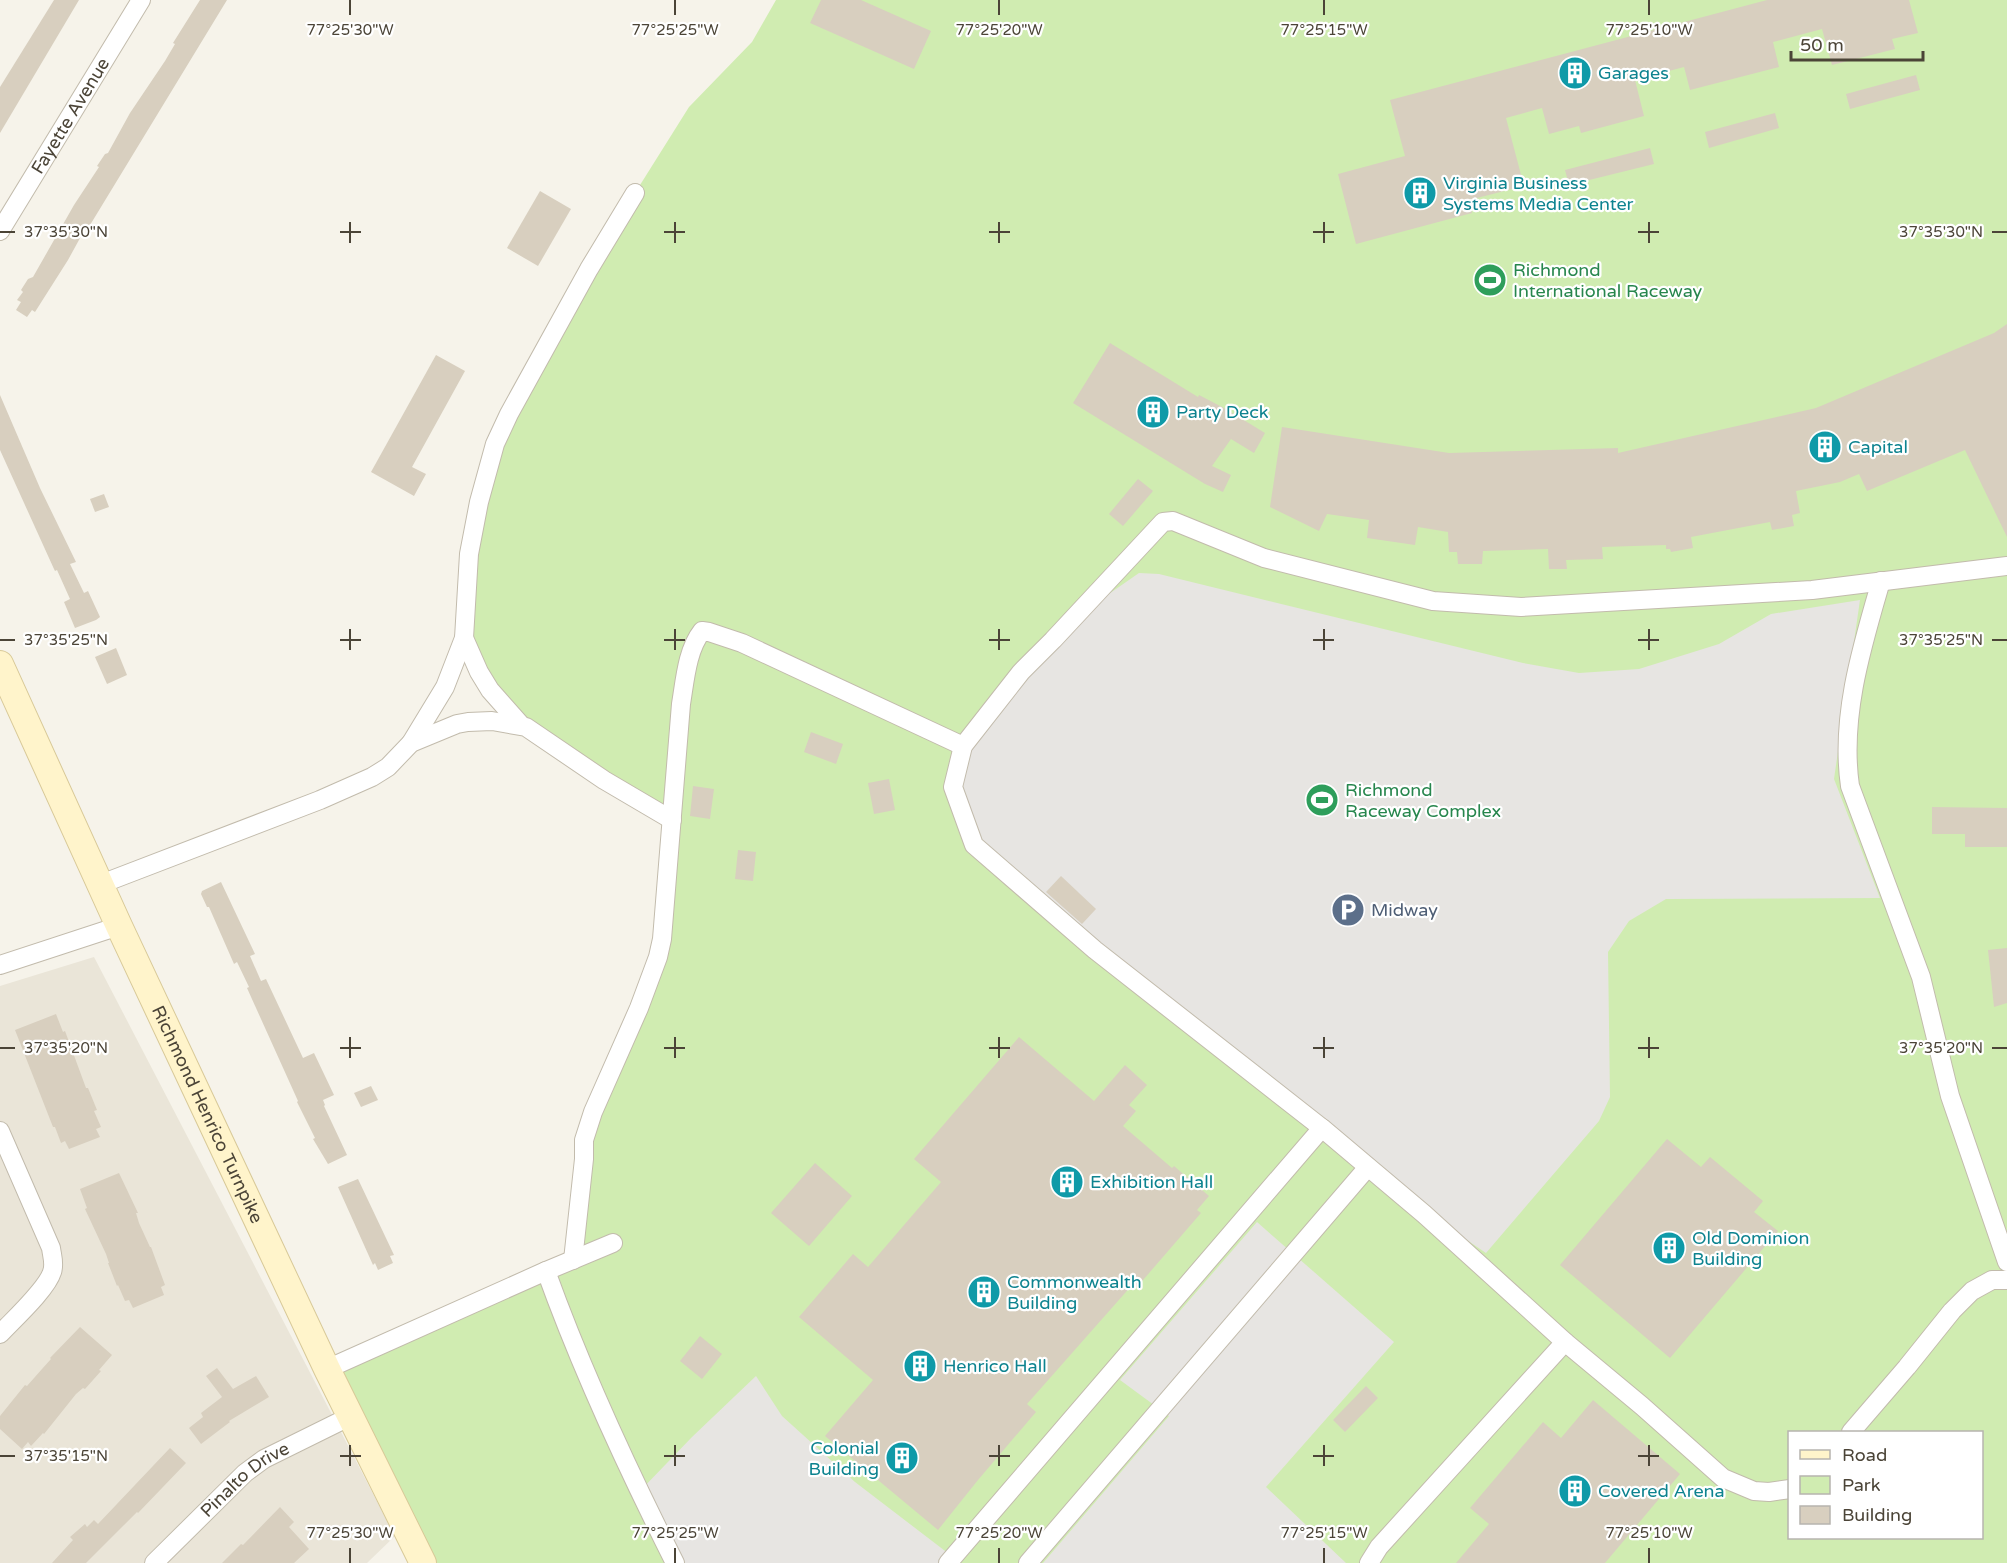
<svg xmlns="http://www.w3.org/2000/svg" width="2007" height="1563" font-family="'Varela Round',sans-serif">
  <rect width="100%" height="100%" fill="#f6f3ea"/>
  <!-- residential -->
  <polygon fill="#eae5d8" points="94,957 395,1536 367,1563 0,1563 0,986"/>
  <!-- green -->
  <path fill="#d0ecb1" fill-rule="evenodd" d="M776 0H2007V1563H423L327 1369 573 1260 584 1159 658 957 672 820 526 727 464 638 495 444 635 193 689 107 752 42ZM1790 1432H1982V1538H1790Z"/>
  <!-- parking -->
  <g fill="#e7e5e2">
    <polygon points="1139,573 1159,574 1523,663 1579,673 1639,669 1719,644 1771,614 1860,600 1834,779 1880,898 1666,899 1629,921 1608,952 1610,1097 1599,1121 1486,1253 1402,1196 974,845 953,787 963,746 1070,621"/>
    <polygon points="1257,1222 1394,1342 1266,1487 1346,1563 1043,1563 1169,1416 1120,1380"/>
    <polygon points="756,1376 782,1416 855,1482 953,1557 948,1563 675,1563 640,1491 692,1437"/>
  </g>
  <!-- building -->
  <g fill="#d8cfbf">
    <polygon points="54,0 79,0 0,133 0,87"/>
    <polygon points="200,0 227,0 87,230 85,229 68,260 35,312 32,310 27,317 16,310 21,302 17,300 23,292 21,290 28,279 33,277 74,205 99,167 97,166 105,154 108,153 130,113 165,61 175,44 173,43"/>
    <polygon points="821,0 861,0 931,31 914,69 810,23"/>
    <polygon points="1767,0 1909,0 1918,33 1892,39 1895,49 1832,65 1822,29 1773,42 1779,67 1690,90 1684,67 1635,80 1644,116 1581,133 1579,126 1549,134 1542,108 1506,118 1524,186 1469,200 1472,213 1356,244 1338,174 1405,156 1390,100"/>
    <polygon points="1916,75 1920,90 1850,109 1846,94"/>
    <polygon points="1775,113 1779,128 1709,148 1705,132"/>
    <polygon points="1650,148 1654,164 1569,185 1565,170"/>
    <polygon points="540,191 571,209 538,266 507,248"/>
    <polygon points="2007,324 2007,537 1965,450 1867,491 1859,474 1840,482 1796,491 1800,513 1792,515 1794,526 1772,530 1770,522 1691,537 1693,548 1671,552 1670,549 1666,549 1666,545 1602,547 1603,559 1566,560 1567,569 1549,569 1548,549 1483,551 1482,564 1458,564 1457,552 1449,552 1448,532 1418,527 1415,545 1367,538 1369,520 1327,514 1319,531 1270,507 1282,427 1449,453 1618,448 1618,453 1816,408 1994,333"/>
    <polygon points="1110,343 1198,397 1199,395 1224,408 1265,433 1254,453 1231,439 1212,466 1231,475 1223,492 1205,484 1073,403"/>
    <polygon points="436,355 465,371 412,467 426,474 414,496 371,472"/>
    <polygon points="0,395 40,488 76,562 70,564 84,593 88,591 100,617 96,620 75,628 64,602 70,599 57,570 55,571 54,569 0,450"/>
    <polygon points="1138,479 1153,491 1123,526 1109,514"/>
    <polygon points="104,494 109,507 95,512 90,499"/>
    <polygon points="116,648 127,675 107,684 95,657"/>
    <polygon points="811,732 843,744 836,764 804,752"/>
    <polygon points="889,779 895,810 874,814 868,783"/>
    <polygon points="693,786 714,789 710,819 690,816"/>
    <polygon points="1932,807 2007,808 2007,847 1965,847 1965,834 1932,834"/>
    <polygon points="738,850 756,852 753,881 735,879"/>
    <polygon points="1061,876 1096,909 1082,924 1046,892"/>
    <polygon points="221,882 255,954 250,956 261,981 266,979 303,1058 314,1053 334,1095 323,1100 325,1105 324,1106 347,1155 328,1164 313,1139 315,1138 297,1102 298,1101 247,988 249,987 237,962 234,964 209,907 207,907 201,894 202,891"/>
    <polygon points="2007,948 2007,1003 1994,1007 1988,950"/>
    <polygon points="56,1014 63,1032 65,1031 86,1088 88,1088 97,1110 94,1111 101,1127 96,1129 100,1137 69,1149 65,1141 61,1143 55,1127 53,1127 15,1030"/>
    <polygon points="1019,1037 1094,1101 1125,1065 1147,1085 1129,1105 1136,1111 1123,1126 1172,1168 1174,1166 1209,1196 1197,1210 1201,1213 1137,1287 1133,1284 1027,1404 1036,1412 978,1480 938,1530 825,1436 873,1380 799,1317 853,1254 868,1267 941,1182 914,1159"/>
    <polygon points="371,1086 378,1100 361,1107 354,1093"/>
    <polygon points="1667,1139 1701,1167 1710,1157 1763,1201 1754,1212 1778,1231 1670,1358 1560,1265"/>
    <polygon points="815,1163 852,1196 809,1246 771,1213"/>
    <polygon points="119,1173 138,1213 136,1213 139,1223 150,1247 151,1247 165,1285 161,1287 164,1295 133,1308 129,1300 125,1301 118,1285 117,1286 108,1263 109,1263 106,1254 85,1209 87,1208 80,1189"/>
    <polygon points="358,1179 394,1255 390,1256 393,1263 378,1270 375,1263 373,1265 338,1187"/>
    <polygon points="80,1327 112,1355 99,1370 101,1371 85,1389 83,1388 76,1394 44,1434 43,1433 31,1446 28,1442 22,1449 0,1429 0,1416 25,1385 27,1386 42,1369 51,1359 50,1358"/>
    <polygon points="700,1336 722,1354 702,1379 680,1361"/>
    <polygon points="217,1368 233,1389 256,1376 269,1397 229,1421 230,1422 201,1444 189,1428 203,1417 201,1413 222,1397 206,1376"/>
    <polygon points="1366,1386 1378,1398 1345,1432 1333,1420"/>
    <polygon points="1593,1400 1680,1474 1605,1563 1456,1563 1489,1524 1470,1508 1543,1422 1561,1438"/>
    <polygon points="170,1448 186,1463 138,1513 137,1512 86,1563 52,1563 73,1540 70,1537 85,1524 87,1527 94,1520 98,1524"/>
    <polygon points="280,1507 294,1522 289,1527 309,1549 294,1563 222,1563 241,1544 243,1545"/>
  </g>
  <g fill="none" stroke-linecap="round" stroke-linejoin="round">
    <!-- minor casing -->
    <g stroke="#c2bbac" stroke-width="20">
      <g id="minor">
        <path id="s1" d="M0 231 141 0"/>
        <path d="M1881 581C1862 646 1840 717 1850 786L1921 977 1950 1096 2007 1262"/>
        <polyline points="464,638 479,672 490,690 521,725"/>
        <polyline points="411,743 445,687 464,638 469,554 479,502 495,444 509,414 589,269 635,193"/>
        <polyline points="101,884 320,800 372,777 388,767 411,743 457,724 468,722 492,721 526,727 604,780 672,820"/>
        <polyline points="0,965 119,926"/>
        <path d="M0 1131 51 1248C52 1256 55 1264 52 1272 47 1289 13 1320 0 1334"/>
        <path d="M573 1260 584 1159V1140L593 1112 639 1008 658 957 662 939 681 704C685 680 687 650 702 631L709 632 742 643 963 746"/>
        <path d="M546 1271C582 1371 627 1468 675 1563"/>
        <polyline points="327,1369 546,1271 613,1243"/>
        <polyline points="1851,1432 1907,1367 1952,1311 1972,1291 1992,1280 2007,1280"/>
        <polyline points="1790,1489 1769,1492 1754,1491 1723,1478 1642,1406 1565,1342 1424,1214 1322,1128 1095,950 974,845 953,787 963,746 1021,672 1053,640 1163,522 1173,521 1264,558 1433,601 1521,607 1812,590 2007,566"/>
        <path id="s2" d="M154 1563 245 1473 264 1459 351 1416"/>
        <polyline points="948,1563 1322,1128"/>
        <polyline points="1028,1563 1368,1167"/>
        <polyline points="1369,1563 1379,1547 1565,1342"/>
      </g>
    </g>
    <!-- secondary casing -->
    <g stroke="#d8c998" stroke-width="28">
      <g id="secondary">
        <path id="s3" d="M0 664 119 926 327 1369 423 1563"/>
      </g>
    </g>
    <!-- minor -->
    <use href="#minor" stroke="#fff" stroke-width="18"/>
    <!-- secondary -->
    <use href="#secondary" stroke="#fff4cb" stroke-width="26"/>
  </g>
  <!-- ticks -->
  <path fill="none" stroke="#4b4437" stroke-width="2" d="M350 0V15M675 0V15M999 0V15M1324 0V15M1649 0V15M350 222V243M675 222V243M999 222V243M1324 222V243M1649 222V243M0 232H15M340 232H361M664 232H685M989 232H1010M1313 232H1334M1638 232H1659M1992 232H2007M350 629V650M675 629V650M999 629V650M1324 629V650M1649 629V650M0 640H15M340 640H361M664 640H685M989 640H1010M1313 640H1334M1638 640H1659M1992 640H2007M350 1037V1058M675 1037V1058M999 1037V1058M1324 1037V1058M1649 1037V1058M0 1048H15M340 1048H361M664 1048H685M989 1048H1010M1313 1048H1334M1638 1048H1659M1992 1048H2007M350 1445V1466M675 1445V1466M999 1445V1466M1324 1445V1466M1649 1445V1466M0 1456H15M340 1456H361M664 1456H685M989 1456H1010M1313 1456H1334M1638 1456H1659M350 1548V1563M675 1548V1563M999 1548V1563M1324 1548V1563M1649 1548V1563"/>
  <!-- icons -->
  <defs>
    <g id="building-disc" transform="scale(1.725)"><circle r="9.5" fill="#0f9aa8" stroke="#fff"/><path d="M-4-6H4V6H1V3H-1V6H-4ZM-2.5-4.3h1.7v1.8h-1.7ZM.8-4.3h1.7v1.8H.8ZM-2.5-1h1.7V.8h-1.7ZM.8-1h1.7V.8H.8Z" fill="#fff"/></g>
    <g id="stadium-disc" transform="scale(1.725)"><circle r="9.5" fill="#2e9e5b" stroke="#fff"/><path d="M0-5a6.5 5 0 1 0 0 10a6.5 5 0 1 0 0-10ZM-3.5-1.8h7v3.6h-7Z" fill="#fff"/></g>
    <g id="parking-disc" transform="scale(1.725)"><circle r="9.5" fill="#5c6f8a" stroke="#fff"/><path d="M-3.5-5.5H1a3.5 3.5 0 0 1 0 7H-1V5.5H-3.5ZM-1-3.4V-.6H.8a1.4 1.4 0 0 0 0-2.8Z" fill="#fff"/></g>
  </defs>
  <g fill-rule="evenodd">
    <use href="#building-disc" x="1575" y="73"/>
    <use href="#building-disc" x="1420" y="193"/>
    <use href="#stadium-disc" x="1490" y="280"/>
    <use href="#building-disc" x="1153" y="412"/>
    <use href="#building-disc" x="1825" y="447"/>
    <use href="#stadium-disc" x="1322" y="800"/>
    <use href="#parking-disc" x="1348" y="910"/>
    <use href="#building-disc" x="1067" y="1182"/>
    <use href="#building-disc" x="1669" y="1248"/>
    <use href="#building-disc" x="984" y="1292"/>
    <use href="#building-disc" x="920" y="1366"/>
    <use href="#building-disc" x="902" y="1458"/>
    <use href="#building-disc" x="1575" y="1491"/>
  </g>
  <g text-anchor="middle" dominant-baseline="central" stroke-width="4.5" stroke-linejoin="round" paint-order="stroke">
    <!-- culture labels -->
    <g font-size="18" fill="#0d838f" stroke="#fff" text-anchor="start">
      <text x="1598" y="73">Garages</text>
      <text x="1443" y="183">Virginia Business<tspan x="1443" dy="21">Systems Media Center</tspan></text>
      <text x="1176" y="412">Party Deck</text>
      <text x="1848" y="447">Capital</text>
      <text x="1090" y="1182">Exhibition Hall</text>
      <text x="1692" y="1238">Old Dominion<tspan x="1692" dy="21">Building</tspan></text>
      <text x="1007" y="1282">Commonwealth<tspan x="1007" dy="21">Building</tspan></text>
      <text x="943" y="1366">Henrico Hall</text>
      <text x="879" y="1448" text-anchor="end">Colonial<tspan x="879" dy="21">Building</tspan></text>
      <text x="1598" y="1491">Covered Arena</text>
    </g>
    <!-- street labels -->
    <g font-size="18" fill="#4b4437" stroke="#fff">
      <text stroke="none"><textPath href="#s1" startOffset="135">Fayette Avenue</textPath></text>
      <text stroke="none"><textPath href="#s3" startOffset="496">Richmond Henrico Turnpike</textPath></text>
      <text stroke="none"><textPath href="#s2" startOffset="124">Pinalto Drive</textPath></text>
    </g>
    <!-- leisure labels -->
    <g font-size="18" fill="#27864d" stroke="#fff" text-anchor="start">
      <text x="1513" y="270">Richmond<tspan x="1513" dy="21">International Raceway</tspan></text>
      <text x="1345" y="790">Richmond<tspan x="1345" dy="21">Raceway Complex</tspan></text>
    </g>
    <!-- service labels -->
    <g font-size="18" fill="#4e5e75" stroke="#fff" text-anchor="start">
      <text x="1371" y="910">Midway</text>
    </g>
  </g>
  <g font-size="15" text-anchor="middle" fill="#4b4437" stroke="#fff" stroke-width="4.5" stroke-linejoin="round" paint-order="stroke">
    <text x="350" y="35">77°25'30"W</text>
    <text x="675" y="35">77°25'25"W</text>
    <text x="999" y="35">77°25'20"W</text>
    <text x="1324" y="35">77°25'15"W</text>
    <text x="1649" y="35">77°25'10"W</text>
    <text x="66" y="237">37°35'30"N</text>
    <text x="1941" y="237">37°35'30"N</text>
    <text x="66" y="645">37°35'25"N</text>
    <text x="1941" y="645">37°35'25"N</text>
    <text x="66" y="1053">37°35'20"N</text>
    <text x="1941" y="1053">37°35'20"N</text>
    <text x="66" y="1461">37°35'15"N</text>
    <text x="350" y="1538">77°25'30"W</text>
    <text x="675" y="1538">77°25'25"W</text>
    <text x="999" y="1538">77°25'20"W</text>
    <text x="1324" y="1538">77°25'15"W</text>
    <text x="1649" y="1538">77°25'10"W</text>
  </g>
  <!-- legend -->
  <rect x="1788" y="1431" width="195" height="108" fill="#ffffff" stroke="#b7b4af" stroke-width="1.5"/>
  <rect x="1800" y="1450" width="30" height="9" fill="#fff4cb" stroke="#b7b4af" stroke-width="1.5"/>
  <text x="1842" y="1461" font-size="18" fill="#4b4437">Road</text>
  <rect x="1800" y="1476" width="30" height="18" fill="#d0ecb1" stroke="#b7b4af" stroke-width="1.5"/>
  <text x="1842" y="1491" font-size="18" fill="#4b4437">Park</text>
  <rect x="1800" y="1506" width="30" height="18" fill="#d8cfbf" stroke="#b7b4af" stroke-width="1.5"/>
  <text x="1842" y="1521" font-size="18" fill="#4b4437">Building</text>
  <!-- scale -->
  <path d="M1791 51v9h132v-9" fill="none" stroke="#4b4437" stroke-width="3"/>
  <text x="1800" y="51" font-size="18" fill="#4b4437" stroke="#ffffff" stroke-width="4.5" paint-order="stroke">50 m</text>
</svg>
